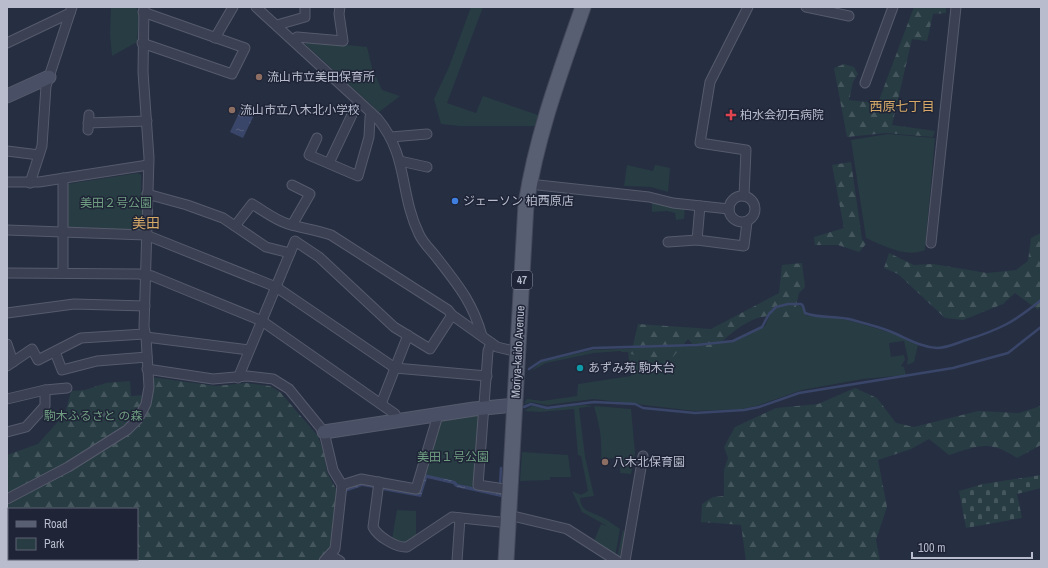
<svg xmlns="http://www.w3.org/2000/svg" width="1048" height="568" font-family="'Archivo Narrow','Noto Sans JP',sans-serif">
  <defs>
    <pattern id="forest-firs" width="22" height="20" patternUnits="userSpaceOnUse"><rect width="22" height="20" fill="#283c43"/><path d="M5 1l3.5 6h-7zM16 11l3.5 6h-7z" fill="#45565d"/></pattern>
    <pattern id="cemetery-stones" width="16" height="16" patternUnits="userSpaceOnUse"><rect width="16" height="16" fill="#283c43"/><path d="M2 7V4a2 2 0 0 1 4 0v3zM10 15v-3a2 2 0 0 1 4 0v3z" fill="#45565d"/></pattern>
    <pattern id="water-ripples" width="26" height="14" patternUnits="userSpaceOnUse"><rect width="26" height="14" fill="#3a4669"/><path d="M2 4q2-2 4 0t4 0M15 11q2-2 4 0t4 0" fill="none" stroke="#545f7d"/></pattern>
  </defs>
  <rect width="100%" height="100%" fill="#262e42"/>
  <!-- green -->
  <g fill="#283c43">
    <polygon points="111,7 136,7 139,14 137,42 112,56 110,34"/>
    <polygon points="471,7 483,7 447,103 476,113 483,96 538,115 535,126 460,126 441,124 434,99 449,67"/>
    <polygon points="306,41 367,47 372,68 382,90 400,96 379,112 305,44"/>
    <path d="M888 134 935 138 925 250C906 258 884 246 866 238L851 140Z"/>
    <polygon points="627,165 653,171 655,165 670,168 668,192 651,187 624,186"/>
    <polygon points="138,173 141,175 141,192 144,192 144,228 141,232 69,229 66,226 67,184"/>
    <polygon points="652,202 685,208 684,219 676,220 675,213 667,211 652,212"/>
    <polygon points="796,304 802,307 807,316 835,317 851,321 892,333 918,345 914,362 907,365 908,359 904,341 889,343 891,357 904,355 905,360 901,366 904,367 906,375 863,379 802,390 756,406 743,409 694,411 594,399 547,405 531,402 524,404 527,399 542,401 577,396 578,384 631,376 628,352 621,352 621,351 594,353 546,363 531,371 541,362 592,350 697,346 736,341 765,326 770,315"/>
    <path d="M583 405 631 409 635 453 631 474 620 473 621 458 601 459C602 437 600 427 594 406L579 408 585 456 594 496 580 498C581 510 588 511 597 515 605 518 613 524 620 529L615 557 594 541 601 524 607 526 582 512 572 491 581 495 588 491 581 456 578 455 574 409 540 412 524 411 532 406 547 409Z"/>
    <polygon points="476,414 479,418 473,488 424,474 439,422 443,419"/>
    <polygon points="522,452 568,455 571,477 550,477 550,480 520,481"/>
    <polygon points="397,510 416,511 416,537 406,544 392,539"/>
    <polygon points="623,529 625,534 619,558 617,558"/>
  </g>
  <!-- forest -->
  <g fill="url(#forest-firs)">
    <polygon points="914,7 946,7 946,13 933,14 927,41 912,39 892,125 935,131 933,137 886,133 847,137 834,68 844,64 854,67 858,74 853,82 849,100 878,103"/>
    <polygon points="851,162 862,239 866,244 859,252 838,245 815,245 814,237 844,228 832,165"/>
    <polygon points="1041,233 1041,306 1038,310 1015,293 1003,304 963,320 945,318 898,274 884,268 889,253 914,265 933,264 987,273 1016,270 1028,261 1031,238"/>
    <path d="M802 263 805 287 799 293 794 316 787 320C756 304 725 339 704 358L688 339 668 363 631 354 638 324 711 329 779 293 782 265Z"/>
    <polygon points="151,377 216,386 246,383 270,386 280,392 318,436 324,454 327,472 339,495 331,548 319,561 107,561 107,559 137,559 137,509 9,509 9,559 49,559 49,561 7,561 7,503 138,424"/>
    <polygon points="130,381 131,396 146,395 138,415 116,434 7,497 7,455 38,444 65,414 71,391 85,390 106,383"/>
    <path d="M855 388 877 398 896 423 914 427 978 411 1019 413 1041 406V445L1017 458C989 439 978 446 949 455L929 439 911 449 878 460 887 507 876 540 880 561H746L741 525 701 522 702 504 713 497 724 496V470L728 458 724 447 735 427 776 408 818 404Z"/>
  </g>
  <!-- cemetery -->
  <polygon fill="url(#cemetery-stones)" points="1041,475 1041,488 1017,494 1022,518 966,528 959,491 983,484"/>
  <!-- water -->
  <g fill="url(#water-ripples)">
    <polygon points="243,105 256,111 243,138 230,132"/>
    <polygon points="424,474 455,481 458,484 502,493 501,497 456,487 453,484 427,478 421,497 382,490 384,487 418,493"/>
    <polygon points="361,483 372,484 374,488 362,486 345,492 346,488"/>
  </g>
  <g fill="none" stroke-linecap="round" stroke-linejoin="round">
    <!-- stream -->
    <g stroke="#3a4669" stroke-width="2.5">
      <path d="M529 369 541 361 593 348 697 345 733 341 762 327 769 314 776 307 788 304H801L803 306 805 313C820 319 837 315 853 320 866 324 881 327 894 333 908 339 921 347 937 348 947 348 957 343 966 340 999 330 1014 322 1041 300"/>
      <polyline points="524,407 531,404 547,408 594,402 635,404 643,408 695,413 744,410 759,407 799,393 953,368 1008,353 1041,327"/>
      <polyline points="500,485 501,468"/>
    </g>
    <!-- street casing -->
    <g stroke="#565b6c" stroke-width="11">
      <g id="street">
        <path d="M256 7 377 118C409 156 399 193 419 234 423 243 431 250 437 258 458 285 473 303 482 336"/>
        <polyline points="806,7 849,16"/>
        <polyline points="277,25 305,17 305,7"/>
        <polyline points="215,38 233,7"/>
        <polyline points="295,41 297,37 343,41 339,14 340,7"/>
        <polyline points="7,43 70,13"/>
        <polyline points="142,43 232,74 245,48 143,12"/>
        <polyline points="865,83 893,7"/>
        <polyline points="88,123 147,121"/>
        <polyline points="88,130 89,115"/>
        <polyline points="391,137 427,134"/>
        <polyline points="317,138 309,155 358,176 369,137 370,117 372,114"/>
        <polyline points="7,151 39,155"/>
        <polyline points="400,161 427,167"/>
        <polyline points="329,163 358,102"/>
        <polyline points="7,182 39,182 148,165"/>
        <polyline points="30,183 42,146 46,86 72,7"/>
        <polyline points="529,184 649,197 673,203 729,209"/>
        <polyline points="147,194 187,205 223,218 266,247 290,253"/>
        <circle cx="742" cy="209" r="13"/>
        <polyline points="744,196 746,150 700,143 710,82 748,7"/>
        <polyline points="700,206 697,240 744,246 747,222"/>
        <polyline points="292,225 310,194 292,185"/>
        <path d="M235 226 252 204C264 211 275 220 288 224 302 228 316 230 331 235L448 310 452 315 497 347 518 352"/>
        <polyline points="7,230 146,235 276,287 395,368 487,376"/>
        <polyline points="668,242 697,240"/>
        <polyline points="931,243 956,7"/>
        <polyline points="63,272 63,178"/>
        <polyline points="7,273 139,274 152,276 262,321 395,414 397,421"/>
        <polyline points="7,313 74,304 145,306"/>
        <polyline points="146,337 249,350"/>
        <polyline points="491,343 488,351 478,485 511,490"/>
        <polyline points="7,344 13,362"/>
        <polyline points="55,352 62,370 97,361 147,357"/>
        <polyline points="7,366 32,349 38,360 81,338 144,334"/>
        <polyline points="147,369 213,379 247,376 273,379 289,389 324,432 333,470 342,485 335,549 324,561"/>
        <polyline points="238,378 295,241 319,257 394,327 430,349 452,315"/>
        <polyline points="7,399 45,390 67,388"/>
        <polyline points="381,404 408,335"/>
        <polyline points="7,432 26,427 45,406 45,390"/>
        <path d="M379 482 373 527C378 537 397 548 407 547L452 517 509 523"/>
        <polyline points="342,485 361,479 416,489 438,415"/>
        <polyline points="7,499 68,467 127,430 138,419 146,404 149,387 146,337 144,327 149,158 143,72 144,7"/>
        <polyline points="509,515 567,529 617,561"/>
        <polyline points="330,555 340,561"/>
        <polyline points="90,559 90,561"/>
        <polyline points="457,561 460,518"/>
        <polyline points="625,561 643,456"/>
      </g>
    </g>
    <!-- secondary casing -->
    <g stroke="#565b6c" stroke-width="15">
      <g id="secondary">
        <polyline points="7,96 49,77"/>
        <polyline points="324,432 474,409 515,405"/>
      </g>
    </g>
    <!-- primary casing -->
    <g stroke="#44495b" stroke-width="17">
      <path id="primary" d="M506 561 526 204C537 134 560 73 583 7"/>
    </g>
    <!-- street -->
    <use href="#street" stroke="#3b4052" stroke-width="9"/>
    <!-- secondary -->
    <use href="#secondary" stroke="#494f65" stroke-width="13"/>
    <!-- primary -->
    <use href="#primary" stroke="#595f72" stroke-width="15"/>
  </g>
  <!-- markers -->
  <g fill="#8d6e63" stroke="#1f2537" stroke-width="1.5">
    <circle cx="259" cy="77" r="4"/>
    <circle cx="232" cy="110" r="4"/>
    <circle cx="605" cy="462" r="4"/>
  </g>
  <path fill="#e0444e" stroke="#1f2537" stroke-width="1.5" d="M729 109h4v4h4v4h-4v4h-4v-4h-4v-4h4z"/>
  <circle fill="#3f7fe0" stroke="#1f2537" stroke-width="1.5" cx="455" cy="201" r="4"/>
  <circle fill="#0f9aa8" stroke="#1f2537" stroke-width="1.5" cx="580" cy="368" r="4"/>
  <g text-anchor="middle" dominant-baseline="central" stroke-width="3" stroke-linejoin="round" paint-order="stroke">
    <!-- shield labels -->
    <rect fill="#1f2537" stroke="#8a8f9f" stroke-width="1" x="512" y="271" width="20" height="18" rx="3"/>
    <g font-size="11" font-weight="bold" fill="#b8bccc">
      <text x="522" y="280">47</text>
    </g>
    <!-- poi labels -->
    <g font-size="12" fill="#b8bccc" stroke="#1f2537" text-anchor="start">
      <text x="267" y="77">流山市立美田保育所</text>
      <text x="240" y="110">流山市立八木北小学校</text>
      <text x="740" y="115">柏水会初石病院</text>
      <text x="463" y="201">ジェーソン 柏西原店</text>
      <text x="588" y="368">あずみ苑 駒木台</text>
      <text x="613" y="462">八木北保育園</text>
    </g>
    <!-- park labels -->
    <g font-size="12" fill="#6f9d81" stroke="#1f2537">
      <text x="116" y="203">美田２号公園</text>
      <text x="93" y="416">駒木ふるさと の森</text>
      <text x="453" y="457">美田１号公園</text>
    </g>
    <!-- street labels -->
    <g font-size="12" fill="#b8bccc" stroke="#1f2537">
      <text transform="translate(518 352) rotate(-87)">Moriya-kaido Avenue</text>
    </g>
    <!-- neighbourhood labels -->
    <g font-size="13" fill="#d7aa68" stroke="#1f2537">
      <text x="902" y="106">西原七丁目</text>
    </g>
    <!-- quarter labels -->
    <g font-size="14" fill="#d7aa68" stroke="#1f2537">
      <text x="146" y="223">美田</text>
    </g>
  </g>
  <!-- border -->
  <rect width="1048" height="568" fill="none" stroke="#b8bccc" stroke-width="16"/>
  <!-- legend -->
  <rect x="8" y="508" width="130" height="52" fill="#1f2537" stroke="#5c6173"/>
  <rect x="16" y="521" width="20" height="6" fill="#595f72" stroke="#5c6173"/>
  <text x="44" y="528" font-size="12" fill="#b8bccc">Road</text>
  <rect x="16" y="538" width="20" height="12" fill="#283c43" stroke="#5c6173"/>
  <text x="44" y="548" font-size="12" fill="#b8bccc">Park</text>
  <!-- scale -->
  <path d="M912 552v6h120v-6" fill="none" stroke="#b8bccc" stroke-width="2"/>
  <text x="918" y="552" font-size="12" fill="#b8bccc" stroke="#1f2537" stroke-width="3" paint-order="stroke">100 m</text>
</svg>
